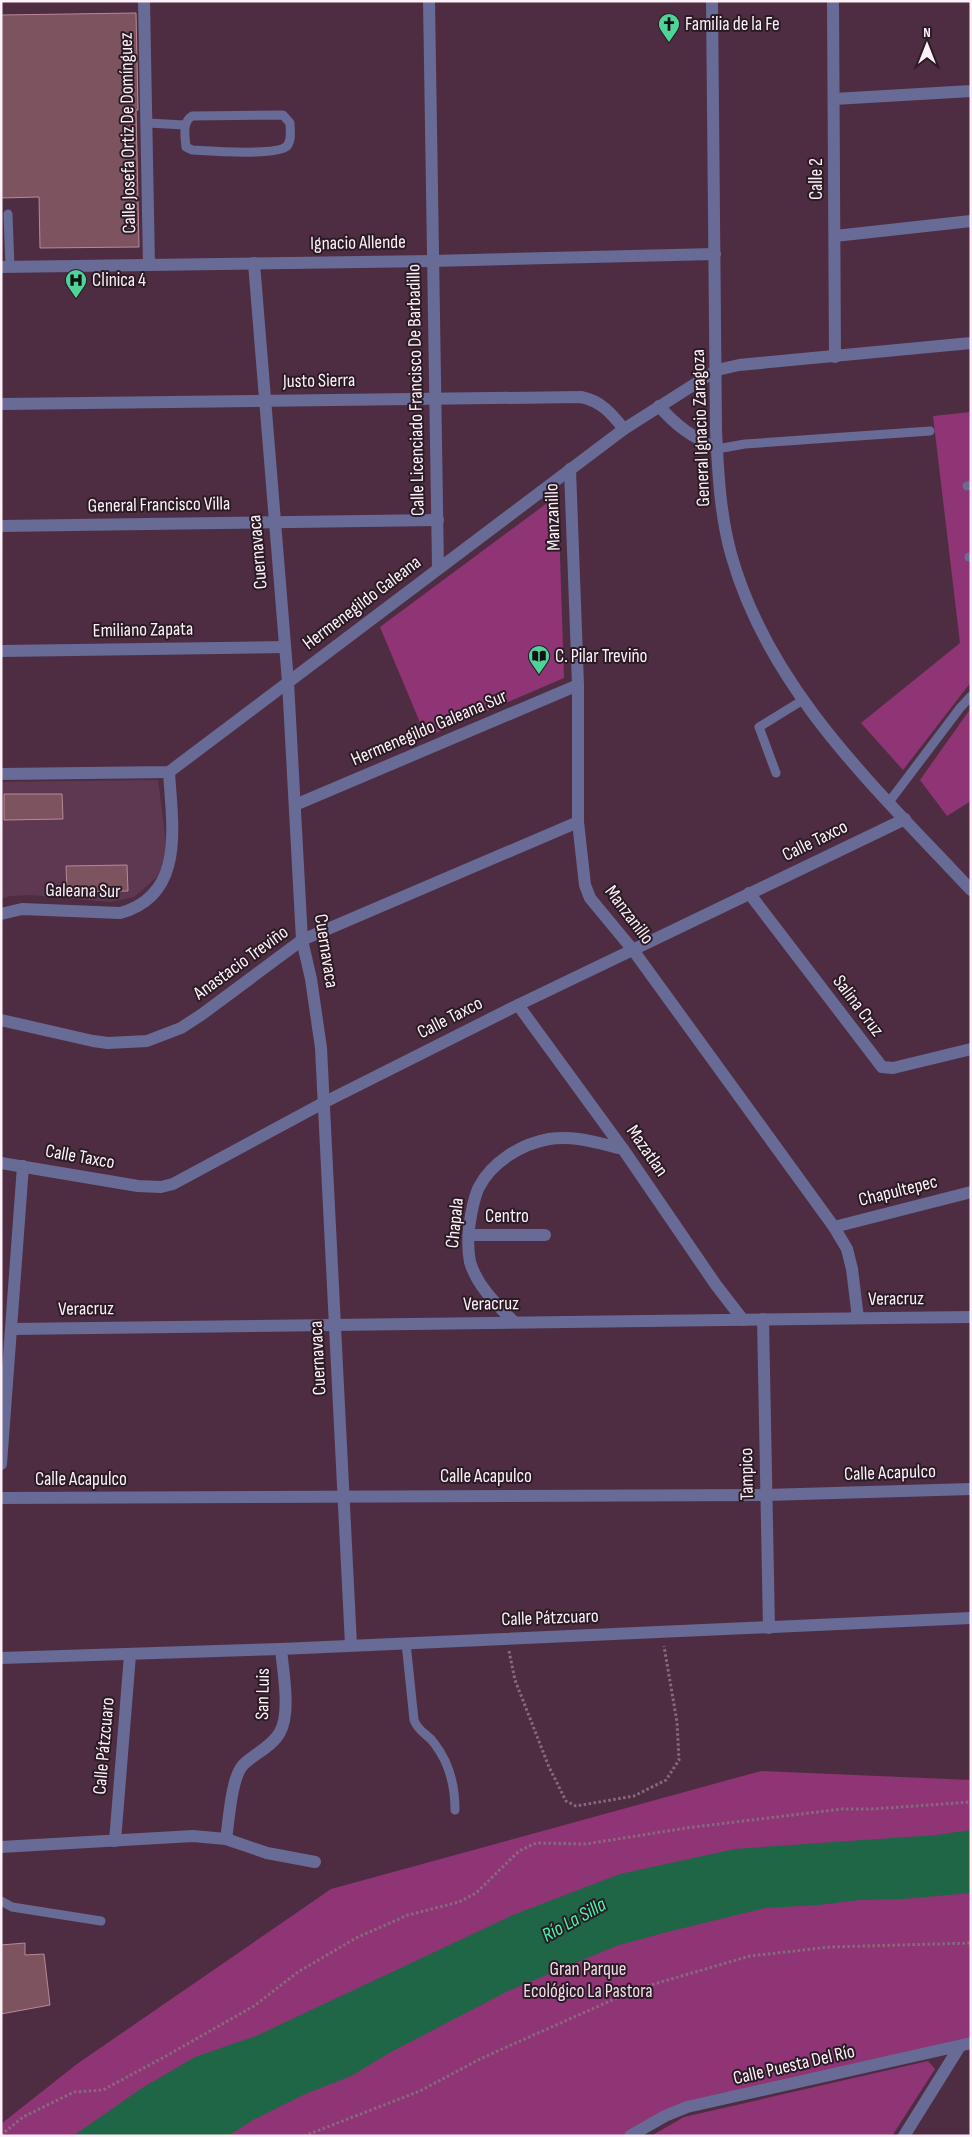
<svg xmlns="http://www.w3.org/2000/svg" width="972" height="2137" font-family="'Sofia Sans Condensed',sans-serif">
  <rect width="100%" height="100%" fill="#4e2d43"/>
  <!-- built -->
  <polygon fill="#5e3851" points="158,780 166,842 165,861 156,878 134,897 110,902 30,895 10,896 1,899 1,782"/>
  <!-- green -->
  <g fill="#8f3475">
    <polygon points="971,412 971,682 903,770 861,723 960,643 933,416"/>
    <polygon points="558,495 564,678 426,737 380,627"/>
    <polygon points="971,708 971,801 947,816 920,780"/>
    <polygon points="761,1771 971,1780 971,2037 680,2107 626,2136 1,2136 1,2124 77,2064 331,1889"/>
    <polygon points="928,2061 935,2069 892,2136 651,2136 684,2117"/>
  </g>
  <!-- water -->
  <polygon fill="#1f6646" points="971,1830 971,1893 902,1899 860,1900 818,1905 765,1908 663,1933 616,1946 508,1991 391,2052 351,2076 303,2095 253,2120 228,2136 73,2136 142,2088 195,2057 256,2036 513,1915 620,1874 735,1849 936,1835"/>
  <!-- building -->
  <g fill="#7d5360" stroke="#b78996">
    <polygon points="136,13 138,110 136,110 139,247 40,248 39,197 1,198 1,15"/>
    <polygon points="4,794 62,794 63,819 4,820"/>
    <polygon points="127,865 128,891 67,892 66,866"/>
    <polygon points="25,1943 25,1955 44,1954 50,2005 1,2014 1,1945"/>
  </g>
  <g fill="none" stroke-linecap="round" stroke-linejoin="round">
    <!-- path -->
    <g stroke="#856b7c" stroke-width="3" stroke-dasharray="2.5 2.5" stroke-linecap="butt">
      <polyline points="509,1651 515,1680 549,1767 566,1801 576,1806 634,1796 666,1780 679,1760 677,1722 664,1646"/>
      <polyline points="1,2135 23,2117 74,2092 103,2090 166,2056 254,2006 298,1972 356,1938 408,1915 459,1902 476,1893 519,1851 536,1843 586,1844 686,1828 842,1809 872,1809 971,1802"/>
      <polyline points="304,2136 420,2091 482,2058 637,1989 750,1956 830,1947 971,1943"/>
    </g>
    <!-- service -->
    <g stroke="#686b95" stroke-width="9">
      <path d="M283 115 290 123C290 130 292 140 287 146 277 156 209 151 192 150L186 147C185 136 182 122 192 116Z"/>
      <polyline points="147,123 185,125"/>
      <polyline points="8,214 10,267"/>
      <polyline points="717,449 745,444 930,431"/>
      <polyline points="967,486 971,485"/>
      <polyline points="969,557 971,557"/>
      <polyline points="776,773 759,727 803,700"/>
      <polyline points="889,802 960,708 971,696"/>
      <path d="M406 1643 414 1720C419 1733 427 1733 434 1743 449 1762 455 1787 455 1810"/>
      <polyline points="1,1901 12,1907 101,1921"/>
    </g>
    <!-- minor -->
    <g stroke="#686b95" stroke-width="12">
      <polyline points="144,1 149,265"/>
      <polyline points="429,1 438,568"/>
      <path d="M712 1 716 430C718 472 720 514 731 554 769 691 878 790 971 890"/>
      <polyline points="833,1 835,357"/>
      <polyline points="834,99 971,91"/>
      <polyline points="835,236 971,221"/>
      <polyline points="254,263 288,682 302,940 311,979 321,1048 351,1645"/>
      <polyline points="1,267 432,261 715,254"/>
      <path d="M1 404 581 397C601 401 611 413 624 429"/>
      <path d="M659 406C678 428 692 436 717 449"/>
      <polyline points="570,469 578,685 578,822 585,885 590,898 633,950 834,1227 847,1249 852,1269 858,1318"/>
      <polyline points="1,526 438,520"/>
      <polyline points="1,651 285,647"/>
      <polyline points="1,774 169,772 624,429 717,370 739,365 971,343"/>
      <polyline points="295,805 578,685"/>
      <polyline points="749,893 882,1067 893,1068 971,1049"/>
      <path d="M1 914 22 909 120 913C186 895 172 825 169 772"/>
      <polyline points="518,1005 623,1149 716,1285 743,1320"/>
      <polyline points="1,1020 93,1041 108,1043 147,1041 181,1028 201,1015 302,940 578,822"/>
      <polyline points="1,1163 138,1186 161,1187 173,1184 325,1102 518,1005 905,819"/>
      <polyline points="834,1227 971,1192"/>
      <polyline points="469,1235 545,1235"/>
      <polyline points="763,1319 769,1628"/>
      <path d="M514 1322C497 1305 477 1286 470 1262 468 1252 468 1238 469 1228 471 1215 473 1199 479 1187 492 1162 521 1144 549 1139 574 1135 598 1143 623 1149"/>
      <polyline points="11,1329 971,1317"/>
      <polyline points="1,1464 23,1166"/>
      <polyline points="1,1498 766,1495 971,1489"/>
      <polyline points="1,1658 281,1649 971,1618"/>
      <path d="M226 1839C229 1821 231 1778 243 1765 254 1754 273 1746 280 1732 291 1712 283 1672 281 1649"/>
      <polyline points="115,1841 130,1655"/>
      <polyline points="1,1847 193,1836 226,1839 267,1853 315,1862"/>
      <polyline points="630,2136 665,2116 687,2107 971,2043"/>
      <polyline points="904,2136 960,2046"/>
    </g>
  </g>
  <!-- icons -->
  <defs>
    <g id="church-pin" transform="scale(1.125)"><path d="M0 17L-7.5 6A9.5 9.5 0 1 1 7.5 6Z" fill="#50d398" stroke="#2a1b25"/><path d="M-1.2-6h2.4v3.5h3.3v2.4h-3.3V6h-2.4V-.1h-3.3v-2.4h3.3Z" fill="#111"/></g>
    <g id="hospital-pin" transform="scale(1.125)"><path d="M0 17L-7.5 6A9.5 9.5 0 1 1 7.5 6Z" fill="#50d398" stroke="#2a1b25"/><path d="M-5-5h3v3.5h4V-5h3V5h-3V1.5h-4V5h-3Z" fill="#111"/></g>
    <g id="library-pin" transform="scale(1.125)"><path d="M0 17L-7.5 6A9.5 9.5 0 1 1 7.5 6Z" fill="#50d398" stroke="#2a1b25"/><path d="M-6-4Q-3-5.5-.7-3.5V5Q-3 3-6 4ZM6-4Q3-5.5 .7-3.5V5Q3 3 6 4Z" fill="#111"/></g>
  </defs>
  <g fill-rule="evenodd">
    <use href="#church-pin" x="669" y="24"/>
    <use href="#hospital-pin" x="76" y="280"/>
    <use href="#library-pin" x="539" y="656"/>
  </g>
  <g text-anchor="middle" dominant-baseline="central" stroke-width="4" stroke-linejoin="round" paint-order="stroke">
    <!-- poi labels -->
    <g font-size="19" fill="#fdf0f8" stroke="#2a1b25" text-anchor="start">
      <text x="685" y="24">Familia de la Fe</text>
      <text x="92" y="280">Clinica 4</text>
      <text x="555" y="656">C. Pilar Treviño</text>
    </g>
    <!-- street labels -->
    <g font-size="19" fill="#fdf0f8" stroke="#2a1b25">
      <text transform="translate(128 133) rotate(-91)">Calle Josefa Ortiz De Domínguez</text>
      <text transform="translate(816 179) rotate(-90)">Calle 2</text>
      <text transform="translate(358 243) rotate(-1)">Ignacio Allende</text>
      <text transform="translate(319 381) rotate(-1)">Justo Sierra</text>
      <text transform="translate(416 390) rotate(-91)">Calle Licenciado Francisco De Barbadillo</text>
      <text transform="translate(701 428) rotate(-92)">General Ignacio Zaragoza</text>
      <text transform="translate(159 505) rotate(-1)">General Francisco Villa</text>
      <text transform="translate(553 517) rotate(-92)">Manzanillo</text>
      <text transform="translate(258 552) rotate(-95)">Cuernavaca</text>
      <text transform="translate(362 603) rotate(-37)">Hermenegildo Galeana</text>
      <text transform="translate(143 630) rotate(-1)">Emiliano Zapata</text>
      <text transform="translate(429 728) rotate(-23)">Hermenegildo Galeana Sur</text>
      <text transform="translate(815 841) rotate(-26)">Calle Taxco</text>
      <text transform="translate(83 891) rotate(1)">Galeana Sur</text>
      <text transform="translate(629 915) rotate(53)">Manzanillo</text>
      <text transform="translate(326 951) rotate(81)">Cuernavaca</text>
      <text transform="translate(241 963) rotate(-36)">Anastacio Treviño</text>
      <text transform="translate(858 1006) rotate(53)">Salina Cruz</text>
      <text transform="translate(450 1018) rotate(-27)">Calle Taxco</text>
      <text transform="translate(647 1151) rotate(55)">Mazatlan</text>
      <text transform="translate(80 1157) rotate(10)">Calle Taxco</text>
      <text transform="translate(898 1191) rotate(-14)">Chapultepec</text>
      <text x="507" y="1216">Centro</text>
      <text transform="translate(455 1223) rotate(-84)">Chapala</text>
      <text transform="translate(896 1299) rotate(-1)">Veracruz</text>
      <text transform="translate(491 1304) rotate(-1)">Veracruz</text>
      <text transform="translate(86 1309) rotate(-1)">Veracruz</text>
      <text transform="translate(318 1358) rotate(-93)">Cuernavaca</text>
      <text transform="translate(890 1473) rotate(-2)">Calle Acapulco</text>
      <text transform="translate(747 1474) rotate(-91)">Tampico</text>
      <text x="486" y="1476">Calle Acapulco</text>
      <text x="81" y="1479">Calle Acapulco</text>
      <text transform="translate(550 1618) rotate(-2)">Calle Pátzcuaro</text>
      <text transform="translate(263 1694) rotate(-89)">San Luis</text>
      <text transform="translate(104 1746) rotate(-85)">Calle Pátzcuaro</text>
      <text transform="translate(794 2065) rotate(-13)">Calle Puesta Del Río</text>
    </g>
    <!-- park labels -->
    <g font-size="19" fill="#f4daea" stroke="#2a1b25">
      <text x="588" y="1969">Gran Parque<tspan x="588" dy="22">Ecológico La Pastora</tspan></text>
    </g>
    <!-- water labels -->
    <g font-size="20" font-style="italic" fill="#46f7ac" stroke="#2a1b25">
      <text transform="translate(574 1920) rotate(-29)">Río La Silla</text>
    </g>
  </g>
  <!-- border -->
  <rect width="972" height="2137" fill="none" stroke="#fdf0f8" stroke-width="5"/>
  <!-- north arrow -->
  <g transform="translate(927 45)" stroke="#2a1b25" stroke-width="4" paint-order="stroke">
  <path d="M0-4L9 19L0 12L-9 19Z" fill="#fdf0f8"/>
  <text y="-8" font-size="14" font-weight="bold" text-anchor="middle" fill="#fdf0f8">N</text>
  </g>
</svg>
